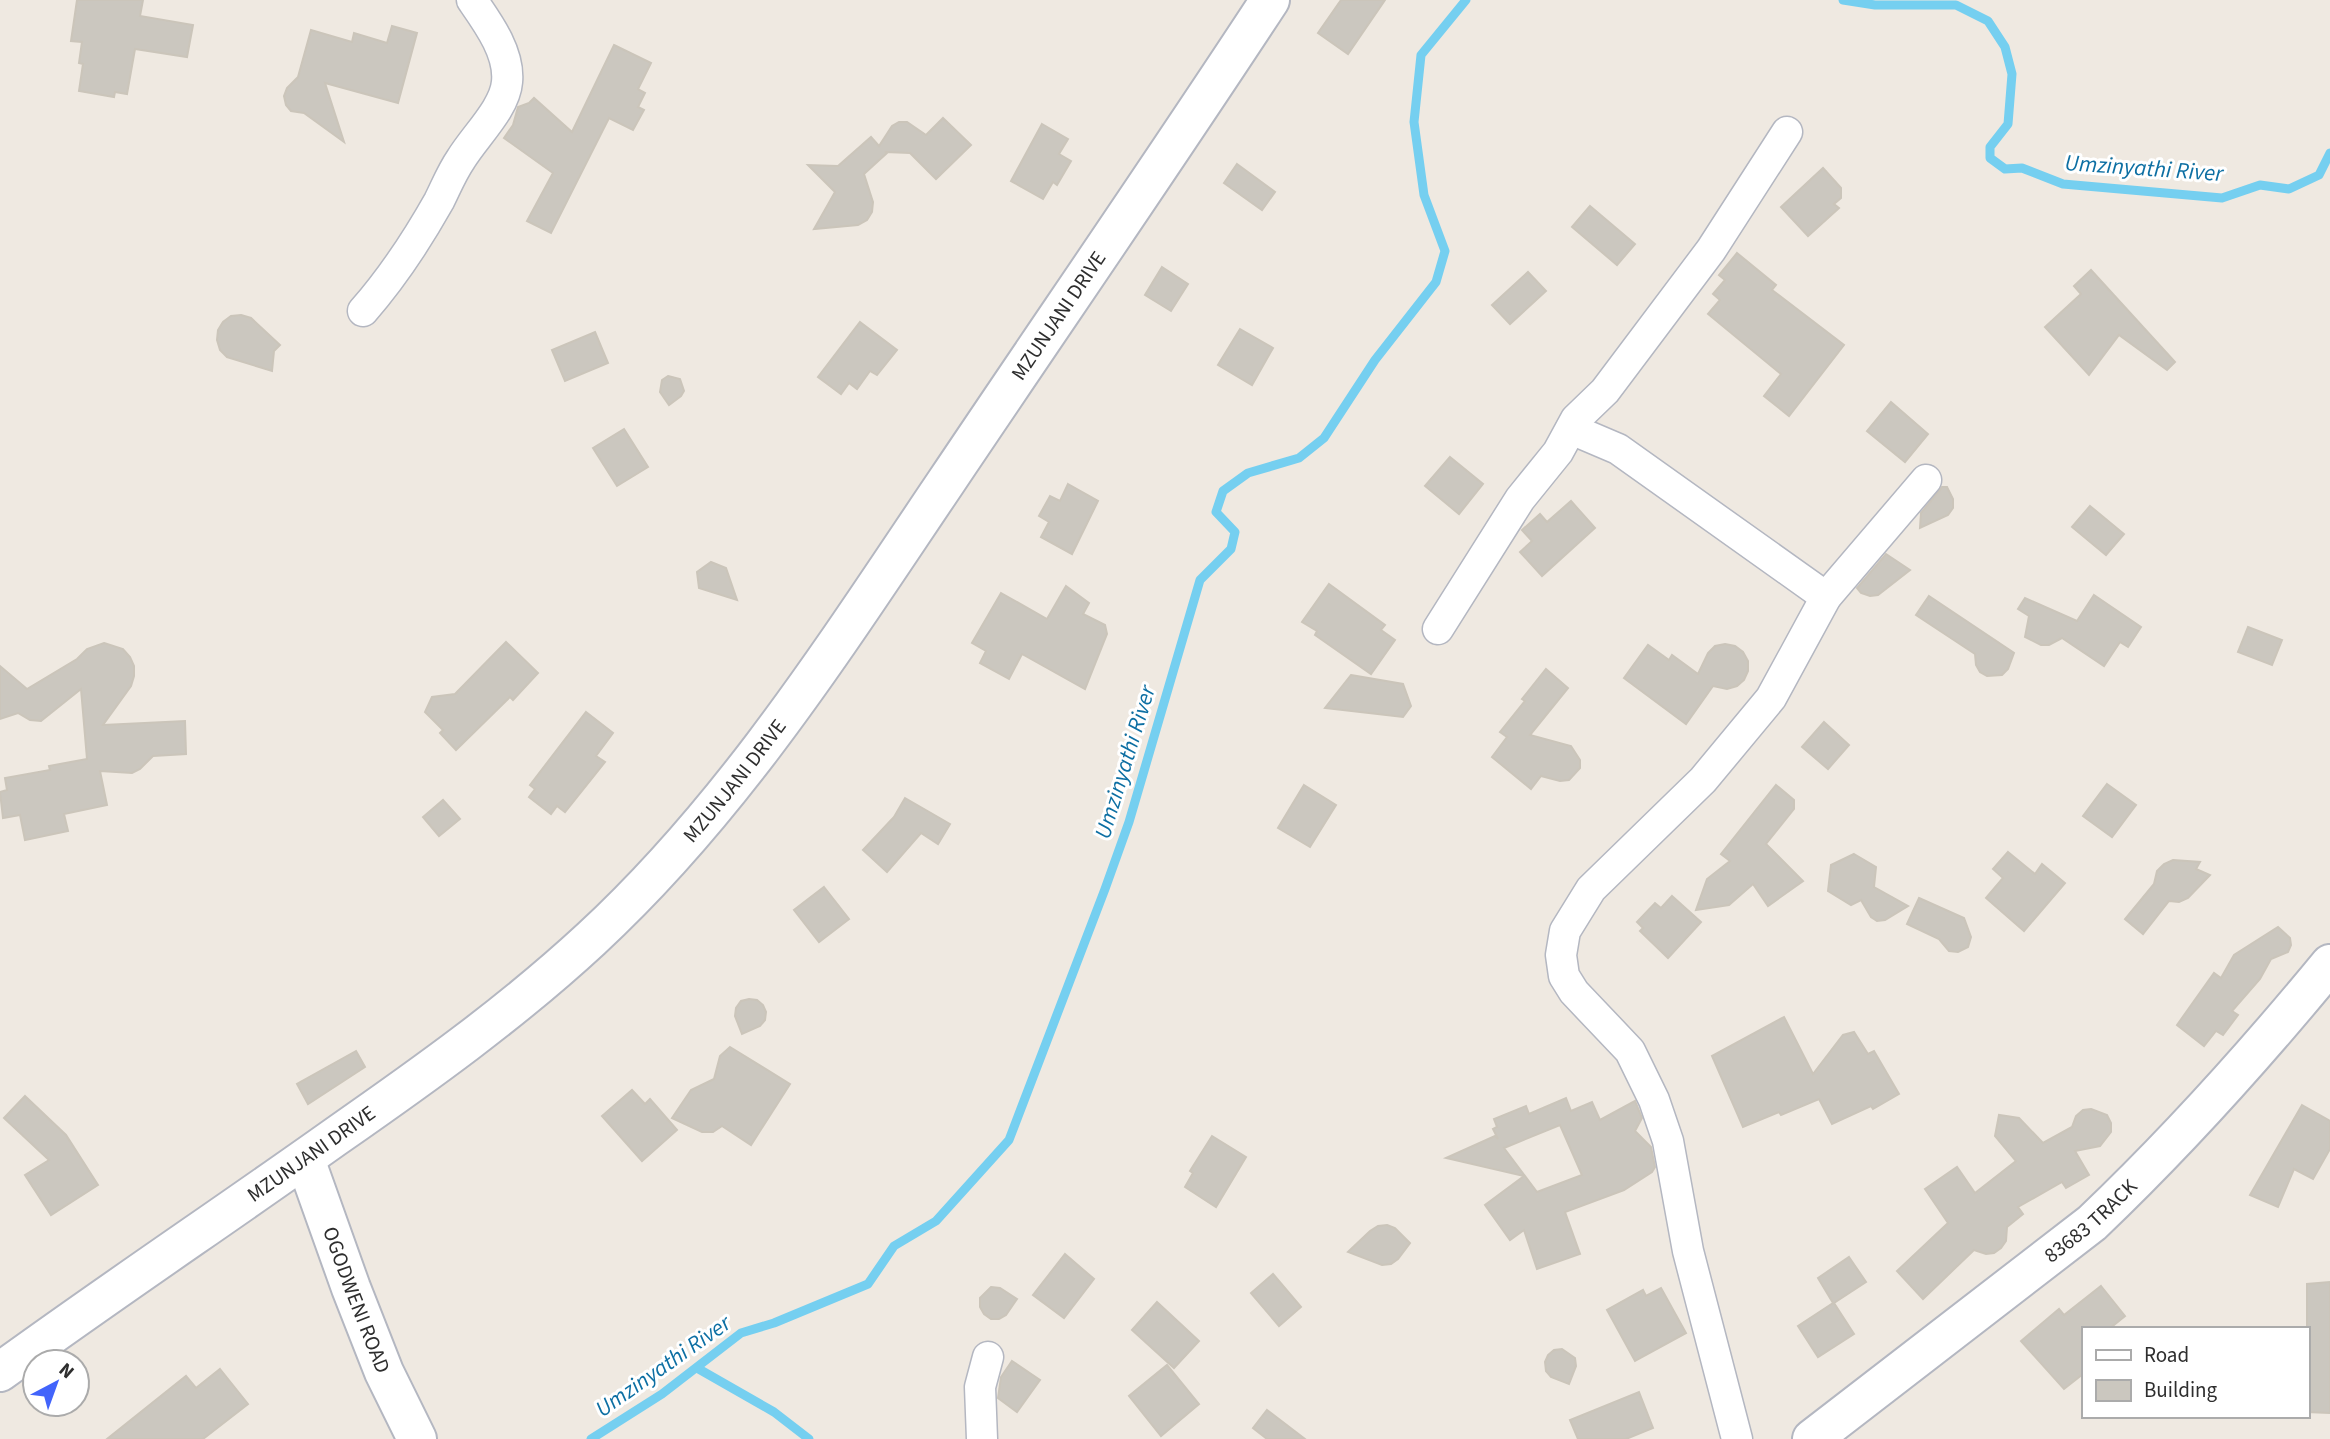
<svg xmlns="http://www.w3.org/2000/svg" width="2330" height="1439" font-family="'Source Sans 3',sans-serif">
  <rect width="100%" height="100%" fill="#efe9e1"/>
  <g fill="none" stroke-linecap="round" stroke-linejoin="round">
    <!-- stream -->
    <g stroke="#75cff0" stroke-width="9">
      <polyline points="1843,0 1875,5 1956,5 1988,21 2005,47 2012,74 2008,124 1990,147 1990,158 2005,169 2022,168 2063,184 2222,198 2260,185 2289,189 2319,175 2330,153"/>
      <polyline points="697,1368 774,1412 809,1439"/>
      <polyline points="591,1439 662,1394 741,1333 774,1323 868,1284 894,1246 936,1221 1009,1140 1105,889 1129,822 1200,580 1231,549 1235,532 1216,512 1223,491 1248,473 1299,458 1324,438 1375,360 1436,282 1445,251 1424,195 1414,122 1421,55 1466,0"/>
    </g>
  </g>
  <!-- building -->
  <g fill="#cbc7bf" stroke="#cbc5ba" stroke-width="2" fill-rule="evenodd">
    <polygon points="77,0 143,0 140,16 193,25 187,57 135,49 127,94 115,92 114,97 79,91 83,64 79,63 82,42 71,41"/>
    <polygon points="1341,0 1385,0 1348,54 1318,33"/>
    <polygon points="392,26 417,33 398,103 325,83 344,142 304,113 291,111 286,105 284,96 287,88 298,77 311,30 352,42 354,33 387,43"/>
    <polygon points="614,45 651,63 638,89 645,93 638,107 644,110 633,130 609,118 551,233 527,221 553,173 504,138 513,125 518,107 529,103 534,98 572,132"/>
    <polygon points="943,118 971,145 936,179 910,153 885,152 887,153 864,174 873,202 872,212 867,220 858,225 814,229 835,192 808,165 838,166 871,137 879,146 892,126 899,122 907,122 926,135"/>
    <polygon points="1042,124 1068,139 1059,154 1071,161 1057,185 1053,182 1043,199 1011,181"/>
    <polygon points="1237,164 1275,192 1262,210 1224,183"/>
    <polygon points="1823,168 1841,188 1841,198 1834,204 1839,208 1808,236 1781,207"/>
    <polygon points="1590,206 1635,244 1617,265 1572,227"/>
    <polygon points="1737,253 1776,285 1772,290 1844,345 1789,416 1764,396 1781,374 1708,314 1720,300 1713,294 1725,280 1719,275"/>
    <polygon points="1162,267 1188,284 1171,311 1145,295"/>
    <polygon points="2091,270 2175,362 2167,370 2119,335 2089,375 2045,327 2081,294 2074,286"/>
    <polygon points="1528,272 1546,291 1510,324 1492,305"/>
    <polygon points="241,315 251,318 280,345 274,351 272,371 227,357 220,350 217,340 218,330 223,322 231,316"/>
    <polygon points="860,322 897,350 877,375 870,371 857,389 849,383 841,394 818,377"/>
    <polygon points="1240,329 1273,348 1252,385 1218,365"/>
    <polygon points="595,332 608,363 565,381 552,350"/>
    <polygon points="668,376 680,379 684,391 681,396 669,405 660,392 662,380"/>
    <polygon points="1891,402 1928,434 1905,462 1867,431"/>
    <polygon points="624,429 648,467 617,486 593,448"/>
    <polygon points="1450,457 1483,484 1459,514 1425,486"/>
    <polygon points="1068,484 1098,501 1072,554 1041,537 1049,522 1039,516 1050,496 1060,501"/>
    <polygon points="1942,487 1947,487 1953,499 1953,508 1948,515 1920,528 1921,513"/>
    <polygon points="1571,501 1595,528 1542,576 1520,552 1532,541 1522,530 1540,514 1547,522"/>
    <polygon points="2090,506 2124,534 2106,555 2072,527"/>
    <polygon points="1886,554 1910,570 1878,595 1870,596 1861,593 1857,588"/>
    <polygon points="711,562 726,568 737,600 699,588 697,572"/>
    <polygon points="1329,584 1385,625 1381,630 1395,640 1371,674 1315,635 1317,631 1302,622"/>
    <polygon points="1066,586 1089,603 1083,614 1105,625 1107,634 1085,689 1022,654 1009,679 980,663 986,651 972,643 1001,593 1047,619"/>
    <polygon points="2094,595 2141,627 2128,647 2120,642 2104,666 2062,638 2049,645 2041,645 2025,637 2029,616 2018,609 2025,598 2077,621"/>
    <polygon points="1929,596 2014,653 2008,669 2002,675 1987,676 1980,672 1976,665 1975,654 1916,615"/>
    <polygon points="2248,627 2282,640 2272,665 2238,652"/>
    <polygon points="506,642 538,673 513,700 510,697 456,750 440,733 443,730 425,712 432,697 455,694"/>
    <polygon points="104,643 123,649 130,657 134,666 134,676 131,686 103,725 185,721 186,754 153,756 140,769 132,773 100,771 107,805 64,814 68,831 25,840 20,815 3,818 0,792 7,790 5,778 50,770 49,766 87,759 81,689 41,721 30,720 18,713 0,719 0,666 27,689 77,659 87,649"/>
    <polygon points="1725,644 1735,646 1743,652 1748,661 1748,671 1744,680 1737,686 1727,689 1713,686 1686,724 1624,678 1648,645 1669,660 1672,655 1698,674 1708,653 1715,646"/>
    <polygon points="1546,669 1568,688 1530,735 1571,746 1580,760 1580,768 1569,780 1560,781 1541,776 1531,789 1492,757 1507,737 1500,732 1525,701 1522,699"/>
    <polygon points="1351,675 1403,684 1411,706 1403,717 1325,708"/>
    <polygon points="586,712 613,733 596,756 605,762 565,812 557,806 551,814 529,797 535,789 530,785"/>
    <polygon points="1824,722 1849,745 1828,769 1802,747"/>
    <polygon points="2107,784 2136,805 2112,837 2083,816"/>
    <polygon points="1304,785 1336,805 1310,847 1278,828"/>
    <polygon points="1776,785 1794,800 1794,809 1766,844 1803,881 1768,906 1753,884 1729,905 1696,910 1707,879 1730,861 1721,854"/>
    <polygon points="905,798 950,824 938,844 921,833 887,872 863,850 894,817"/>
    <polygon points="443,800 460,819 439,836 423,817"/>
    <polygon points="2008,852 2035,874 2042,864 2065,883 2024,931 1986,898 2003,878 1993,869"/>
    <polygon points="1854,854 1876,867 1874,887 1908,906 1885,920 1877,921 1871,917 1861,900 1851,905 1828,891 1831,865"/>
    <polygon points="2173,860 2200,862 2196,869 2210,875 2188,898 2179,902 2169,901 2143,934 2125,919 2154,884 2157,871 2164,864"/>
    <polygon points="824,887 849,919 819,942 794,910"/>
    <polygon points="1672,896 1701,922 1668,958 1640,931 1643,928 1637,922 1655,903 1661,908"/>
    <polygon points="1919,898 1964,918 1971,937 1968,947 1958,952 1949,951 1939,939 1907,924"/>
    <polygon points="2278,927 2290,938 2291,945 2288,952 2271,959 2260,979 2232,1011 2238,1015 2223,1035 2216,1031 2204,1046 2177,1025 2214,973 2221,978 2234,955"/>
    <polygon points="749,999 757,1000 763,1005 766,1012 765,1020 760,1026 742,1034 735,1016 736,1008 741,1001"/>
    <polygon points="1784,1017 1813,1074 1843,1035 1854,1032 1868,1054 1874,1051 1899,1094 1873,1109 1871,1106 1832,1124 1819,1099 1781,1115 1779,1112 1743,1127 1712,1056"/>
    <polygon points="730,1047 790,1084 751,1145 722,1126 713,1132 702,1132 672,1118 691,1090 714,1079 720,1056"/>
    <polygon points="356,1051 365,1067 308,1104 297,1084"/>
    <polygon points="632,1090 645,1104 650,1099 677,1130 642,1161 602,1116"/>
    <polygon points="25,1096 66,1135 98,1185 51,1215 25,1175 49,1160 4,1118"/>
    <path d="M1566 1098 1571 1111 1592 1102 1600 1120 1635 1101 1642 1118 1635 1131 1651 1147 1655 1167 1652 1172 1624 1190 1565 1212 1580 1254 1537 1269 1524 1230 1510 1240 1485 1205 1524 1176 1446 1158 1495 1136 1498 1139 1493 1129 1497 1127 1494 1119 1526 1106 1529 1114ZM1560 1125 1582 1175 1537 1192 1504 1148Z"/>
    <polygon points="2302,1105 2330,1121 2330,1149 2313,1179 2294,1169 2278,1207 2250,1195"/>
    <polygon points="2091,1109 2107,1115 2111,1123 2111,1132 2100,1146 2075,1151 2089,1175 2066,1188 2062,1182 2018,1207 2023,1214 2007,1227 2006,1241 2001,1248 1994,1253 1986,1254 1974,1250 1923,1299 1897,1271 1948,1223 1925,1189 1957,1167 1975,1193 2016,1161 1995,1136 1999,1115 2019,1118 2043,1143 2072,1127 2076,1116 2083,1110"/>
    <polygon points="1212,1136 1246,1157 1216,1207 1185,1187 1193,1173 1190,1171"/>
    <polygon points="1387,1225 1395,1228 1410,1243 1398,1259 1391,1264 1382,1265 1348,1252 1370,1231 1378,1226"/>
    <polygon points="1065,1254 1094,1279 1064,1318 1033,1295"/>
    <polygon points="1849,1257 1866,1282 1834,1303 1854,1334 1818,1357 1798,1326 1833,1303 1818,1278"/>
    <polygon points="1273,1274 1301,1307 1279,1326 1251,1293"/>
    <polygon points="2330,1282 2330,1413 2307,1412 2307,1284"/>
    <polygon points="2101,1286 2125,1316 2109,1329 2083,1329 2083,1374 2064,1389 2021,1341 2059,1309 2064,1315"/>
    <polygon points="991,1287 1000,1288 1017,1299 1006,1315 999,1319 991,1319 984,1314 980,1307 980,1298"/>
    <polygon points="1661,1288 1686,1333 1635,1361 1607,1310 1643,1290 1646,1296"/>
    <polygon points="1157,1302 1199,1341 1174,1368 1132,1330"/>
    <polygon points="1562,1349 1575,1358 1576,1366 1569,1384 1551,1377 1546,1371 1545,1362 1548,1355 1554,1350"/>
    <polygon points="1012,1361 1040,1380 1017,1412 998,1398 1001,1377"/>
    <polygon points="1167,1365 1199,1404 1161,1436 1129,1396"/>
    <polygon points="220,1369 248,1404 203,1439 107,1439 186,1376 196,1388"/>
    <polygon points="1639,1392 1653,1428 1626,1439 1578,1439 1570,1420"/>
    <polygon points="1267,1410 1305,1439 1267,1439 1253,1428"/>
  </g>
  <g fill="none" stroke-linecap="round" stroke-linejoin="round">
    <!-- street casing -->
    <g stroke="#b4b7c1" stroke-width="33">
      <g id="street">
        <path d="M363 311C392 278 417 240 439 201 446 187 452 172 461 159 475 136 505 108 507 82 510 53 488 23 472 0"/>
        <polyline points="1571,429 1618,449 1826,597"/>
        <polyline points="1438,629 1520,499 1558,452 1576,419 1605,391 1711,250 1787,132"/>
        <polyline points="982,1439 980,1387 988,1357"/>
        <polyline points="1737,1439 1688,1251 1668,1141 1654,1100 1630,1051 1574,992 1564,976 1561,955 1565,931 1591,889 1703,780 1771,698 1826,597 1926,480"/>
      </g>
    </g>
    <!-- secondary casing -->
    <g stroke="#b4b7c1" stroke-width="42">
      <g id="secondary">
        <path id="s1" d="M305 1159 351 1288 384 1372 417 1439"/>
        <path id="s2" d="M0 1372C110 1292 224 1216 335 1137 424 1075 511 1013 591 939 734 807 838 642 946 482 1054 321 1164 162 1270 0"/>
        <path id="s3" d="M1812 1439 2092 1223C2177 1142 2256 1054 2330 964"/>
      </g>
    </g>
    <!-- street -->
    <use href="#street" stroke="#fff" stroke-width="30"/>
    <!-- secondary -->
    <use href="#secondary" stroke="#fff" stroke-width="38"/>
  </g>
  <g text-anchor="middle" dominant-baseline="central" stroke-width="6" stroke-linejoin="round" paint-order="stroke">
    <!-- street labels -->
    <g font-size="21" fill="#2e2e2e" stroke="#fff">
      <text stroke="none"><textPath href="#s2" startOffset="1514">MZUNJANI DRIVE</textPath></text>
      <text stroke="none"><textPath href="#s2" startOffset="947">MZUNJANI DRIVE</textPath></text>
      <text stroke="none"><textPath href="#s2" startOffset="380">MZUNJANI DRIVE</textPath></text>
      <text stroke="none"><textPath href="#s3" startOffset="354">83683 TRACK</textPath></text>
      <text stroke="none"><textPath href="#s1" startOffset="150">OGODWENI ROAD</textPath></text>
    </g>
    <!-- water labels -->
    <g font-size="23" font-style="italic" fill="#0d6fa3" stroke="#fff">
      <text transform="translate(2144 168) rotate(4)">Umzinyathi River</text>
      <text transform="translate(1125 762) rotate(-73)">Umzinyathi River</text>
      <text transform="translate(663 1366) rotate(-35)">Umzinyathi River</text>
    </g>
  </g>
  <!-- legend -->
  <rect x="2082" y="1327" width="228" height="91" fill="#ffffff" stroke="#ababab" stroke-width="2"/>
  <rect x="2096" y="1350" width="35" height="10" fill="#ffffff" stroke="#ababab" stroke-width="2"/>
  <text x="2144" y="1362" font-size="21" fill="#2e2e2e">Road</text>
  <rect x="2096" y="1380" width="35" height="21" fill="#cbc7bf" stroke="#ababab" stroke-width="2"/>
  <text x="2144" y="1397" font-size="21" fill="#2e2e2e">Building</text>
  <!-- north arrow -->
  <g transform="translate(56 1383) rotate(41)"><circle r="33" fill="#ffffff" stroke="#ababab" stroke-width="2"/>
  <path d="M0-5L12 26L0 18L-12 26Z" fill="#4264fb"/>
  <text y="-10" font-size="19" font-weight="bold" text-anchor="middle" fill="#2e2e2e">N</text>
  </g>
</svg>
